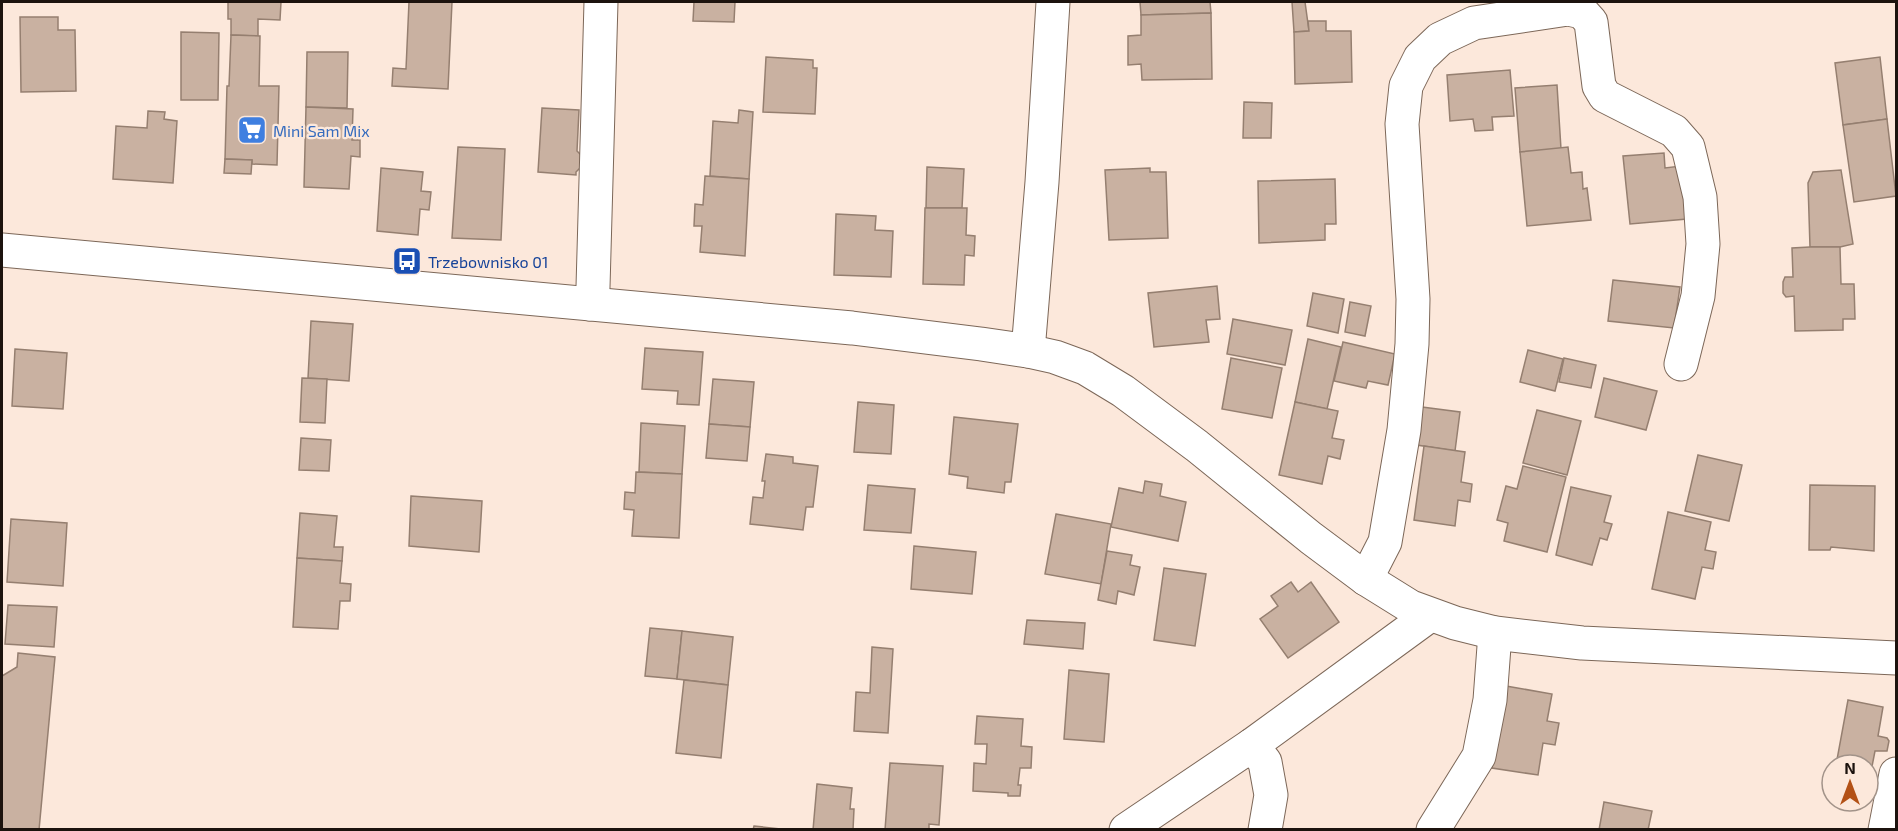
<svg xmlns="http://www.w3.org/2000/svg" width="1898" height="831" font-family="'Exo 2',sans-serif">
  <rect width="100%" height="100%" fill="#fce8db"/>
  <!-- building -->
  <g fill="#c9b1a1" stroke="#957f70" stroke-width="1.5">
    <polygon points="228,2 281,2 280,20 258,19 258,36 231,35 231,19 228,19"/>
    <polygon points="409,2 452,2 448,89 392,86 393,68 406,69"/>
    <polygon points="694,2 735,2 734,22 693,21"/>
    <polygon points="1140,2 1210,2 1211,13 1141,15"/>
    <polygon points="1292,2 1305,2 1309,31 1294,32"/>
    <polygon points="1211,13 1212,79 1142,80 1141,64 1128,65 1128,36 1141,35 1141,15"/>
    <polygon points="20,17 58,17 58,30 75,30 76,91 21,92"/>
    <polygon points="1308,21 1326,21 1326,31 1351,31 1352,82 1295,84 1294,32 1309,31"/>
    <polygon points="181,32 219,33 218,100 181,100"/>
    <polygon points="231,35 260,36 259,86 279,86 277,165 252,164 252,160 225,159 227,86 229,86"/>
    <polygon points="307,52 348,52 347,108 306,107"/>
    <polygon points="766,57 813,60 813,68 817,68 815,114 763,112"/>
    <polygon points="1880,57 1887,119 1843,125 1835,63"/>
    <polygon points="1510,70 1514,116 1492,117 1493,130 1475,131 1473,119 1450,121 1447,75"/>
    <polygon points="1557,85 1561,149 1520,152 1515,88"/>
    <polygon points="1244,102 1272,103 1271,138 1243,138"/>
    <polygon points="306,107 353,109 352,140 360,140 360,157 351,156 349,189 304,187"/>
    <polygon points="542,108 579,110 577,151 583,157 582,166 576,172 576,175 538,172"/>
    <polygon points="739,110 753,112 749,179 710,176 713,121 738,123"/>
    <polygon points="148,111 165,112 164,119 177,121 173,183 113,179 116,126 147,128"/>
    <polygon points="1887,119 1896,196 1854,202 1843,125"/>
    <polygon points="458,147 505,149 501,240 452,238"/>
    <polygon points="1568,147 1571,173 1582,172 1583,189 1587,188 1591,220 1527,226 1520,152"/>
    <polygon points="1664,153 1665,168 1681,166 1687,219 1630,224 1623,156"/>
    <polygon points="225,159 252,160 251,174 224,173"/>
    <polygon points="927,167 964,169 962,208 926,208"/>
    <polygon points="381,168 423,172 421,191 431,192 429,210 420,209 418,235 377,231"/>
    <polygon points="1150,168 1150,172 1166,172 1168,238 1109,240 1105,170"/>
    <polygon points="1841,170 1853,244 1840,247 1810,247 1808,183 1813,172"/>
    <polygon points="705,176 749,179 745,256 700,252 702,226 694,226 695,204 703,205"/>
    <polygon points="1335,179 1336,224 1325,224 1325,240 1259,243 1258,181"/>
    <polygon points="925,208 967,208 966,235 975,236 974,256 965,255 964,285 923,284"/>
    <polygon points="836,214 876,216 875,230 893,231 891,277 834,275"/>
    <polygon points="1810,247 1840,247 1841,284 1854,284 1855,319 1843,319 1843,330 1795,331 1794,296 1786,297 1783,293 1783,282 1785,277 1793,277 1792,248"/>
    <polygon points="1613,280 1680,287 1674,328 1608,321"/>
    <polygon points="1217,286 1220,319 1206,320 1209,342 1154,347 1148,293"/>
    <polygon points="1313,293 1344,299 1338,333 1307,326"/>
    <polygon points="1350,302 1371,306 1365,336 1345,332"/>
    <polygon points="1233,319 1292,330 1285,365 1227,354"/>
    <polygon points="311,321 353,324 349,381 308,378"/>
    <polygon points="1308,339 1341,347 1327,409 1295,402"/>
    <polygon points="1343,342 1395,354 1388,385 1368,381 1366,388 1334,381"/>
    <polygon points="645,348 703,352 699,405 677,404 678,391 642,389"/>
    <polygon points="15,349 67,353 63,409 12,406"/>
    <polygon points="1528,350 1563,359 1555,391 1520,382"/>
    <polygon points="1231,358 1282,368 1272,418 1222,409"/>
    <polygon points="1564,358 1596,365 1591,388 1559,382"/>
    <polygon points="302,378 327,379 325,423 300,422"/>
    <polygon points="1604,378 1657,391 1646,430 1595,417"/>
    <polygon points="713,379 754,382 750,427 709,424"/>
    <polygon points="858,402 894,405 891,454 854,452"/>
    <polygon points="1295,402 1338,411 1332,438 1344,440 1340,459 1328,456 1322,484 1279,475"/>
    <polygon points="1422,407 1460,412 1455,451 1417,445"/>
    <polygon points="1537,410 1581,421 1567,475 1523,463"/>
    <polygon points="954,417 1018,424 1011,482 1005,482 1004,493 967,488 968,477 949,474"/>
    <polygon points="641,423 685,426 682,474 639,472"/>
    <polygon points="709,424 750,427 747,461 706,458"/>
    <polygon points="301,438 331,440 329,471 299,470"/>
    <polygon points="1424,446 1465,452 1461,482 1472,484 1470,502 1458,500 1455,526 1414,520"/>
    <polygon points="766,454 793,457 793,463 818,466 813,507 806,507 803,530 750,524 753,497 763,498 765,481 762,481"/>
    <polygon points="1698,455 1742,465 1729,521 1685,511"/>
    <polygon points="1523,466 1566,477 1547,552 1504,541 1508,523 1497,520 1506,486 1517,489"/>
    <polygon points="636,472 682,474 679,538 632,536 634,510 624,509 625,492 635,493"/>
    <polygon points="1145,481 1162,484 1160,496 1186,502 1178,541 1111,527 1119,488 1143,493"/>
    <polygon points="868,485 915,489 911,533 864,530"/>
    <polygon points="1810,485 1875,486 1874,551 1831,547 1830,550 1809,550"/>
    <polygon points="1571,487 1611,496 1604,522 1612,524 1607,540 1600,538 1592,565 1556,555"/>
    <polygon points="411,496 482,501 479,552 409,546"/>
    <polygon points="1668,512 1711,522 1705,550 1716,552 1713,569 1702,567 1695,599 1652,589"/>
    <polygon points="300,513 337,516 334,547 343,547 342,561 297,558"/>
    <polygon points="1056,514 1111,524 1101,584 1045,574"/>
    <polygon points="11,519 67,523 63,586 7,582"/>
    <polygon points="914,546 976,552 972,594 911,589"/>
    <polygon points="1107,551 1132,555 1130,565 1140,567 1134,595 1118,591 1116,604 1098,600"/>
    <polygon points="297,558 342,561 340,583 351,584 350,601 340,601 338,629 293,627"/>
    <polygon points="1164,568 1206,574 1195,646 1154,640"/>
    <polygon points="1291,582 1298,592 1311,582 1339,622 1288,658 1260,619 1278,606 1271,596"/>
    <polygon points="8,605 57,607 54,647 5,644"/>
    <polygon points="1027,620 1085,623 1083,649 1024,644"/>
    <polygon points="650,628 682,631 677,679 645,676"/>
    <polygon points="682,631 733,637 728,685 677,679"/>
    <polygon points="872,647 893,649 888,733 854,731 856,692 870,693"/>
    <polygon points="18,653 55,657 39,830 2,830 2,676 17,667"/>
    <polygon points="1069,670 1109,674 1104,742 1064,739"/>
    <polygon points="684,680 728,685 721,758 676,753"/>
    <polygon points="1506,686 1552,694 1547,721 1559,723 1555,745 1543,743 1538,775 1492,768"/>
    <polygon points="1848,700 1883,707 1878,736 1887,738 1889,741 1887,751 1875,751 1868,787 1868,765 1836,765"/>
    <polygon points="977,716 1023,719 1021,746 1032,747 1031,768 1020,768 1018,785 1021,785 1020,796 1008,796 1008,793 973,791 974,763 986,764 987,744 975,744"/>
    <polygon points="890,763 943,766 939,825 929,824 929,830 885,830"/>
    <polygon points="817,784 852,788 850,809 854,809 853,830 813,830"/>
    <polygon points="1604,802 1652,811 1648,830 1599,830"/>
    <polygon points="754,826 790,830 753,830"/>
  </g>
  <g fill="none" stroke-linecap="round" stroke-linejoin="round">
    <!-- minor casing -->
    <g stroke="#7c6758" stroke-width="35">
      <g id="minor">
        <polyline points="2,250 852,328 981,344 1028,351 1055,357 1085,368 1123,391 1197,446 1311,538 1366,579 1411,607 1455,623 1495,633 1582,643 1896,658"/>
        <polyline points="590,304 593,287 601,2"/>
        <polyline points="1028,351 1042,182 1053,2"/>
        <polyline points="1366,579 1385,542 1404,430 1412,344 1413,299 1402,124 1406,86 1420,58 1440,39 1474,23 1568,9 1582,12 1591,22 1599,86 1605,96 1674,131 1688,147 1700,197 1703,244 1698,296 1681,364"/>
        <polyline points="1252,745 1265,762 1271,795 1265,830"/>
        <polyline points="1126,830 1252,745 1430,615"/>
        <polyline points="1433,830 1479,756 1490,700 1495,633"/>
        <polyline points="1885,830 1896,774"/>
      </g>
    </g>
    <!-- minor -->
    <use href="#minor" stroke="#fff" stroke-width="33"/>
  </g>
  <!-- icons -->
  <defs>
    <g id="supermarket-square" transform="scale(1.5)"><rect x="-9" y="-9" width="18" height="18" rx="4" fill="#3f7fe0" stroke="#fce8db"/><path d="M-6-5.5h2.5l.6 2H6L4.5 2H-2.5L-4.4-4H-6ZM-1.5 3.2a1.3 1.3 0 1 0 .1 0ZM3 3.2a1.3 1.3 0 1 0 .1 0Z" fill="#fff"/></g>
    <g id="bus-square" transform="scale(1.5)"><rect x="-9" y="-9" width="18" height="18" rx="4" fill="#1a4fb4" stroke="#fce8db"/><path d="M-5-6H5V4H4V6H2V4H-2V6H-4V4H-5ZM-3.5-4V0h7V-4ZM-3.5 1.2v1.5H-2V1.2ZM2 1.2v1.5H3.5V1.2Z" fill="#fff"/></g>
  </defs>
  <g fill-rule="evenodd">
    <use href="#supermarket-square" x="252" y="130"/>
    <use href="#bus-square" x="407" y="261"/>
  </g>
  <g text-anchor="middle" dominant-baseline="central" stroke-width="4.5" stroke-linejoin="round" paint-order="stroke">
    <!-- shop labels -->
    <g font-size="16" fill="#366cbe" stroke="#fce8db" text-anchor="start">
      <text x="273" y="130">Mini Sam Mix</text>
    </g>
    <!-- transit labels -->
    <g font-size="16" fill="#164399" stroke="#fce8db" text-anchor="start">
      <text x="428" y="261">Trzebownisko 01</text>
    </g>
  </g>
  <!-- border -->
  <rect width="1898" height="831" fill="none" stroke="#1c130e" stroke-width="6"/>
  <!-- north arrow -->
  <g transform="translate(1850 783)"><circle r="28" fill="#fce8db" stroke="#a29389" stroke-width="1.5"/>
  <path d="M0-4.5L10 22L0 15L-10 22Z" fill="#b35116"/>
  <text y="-9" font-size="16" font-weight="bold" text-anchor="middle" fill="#1c130e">N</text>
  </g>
</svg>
